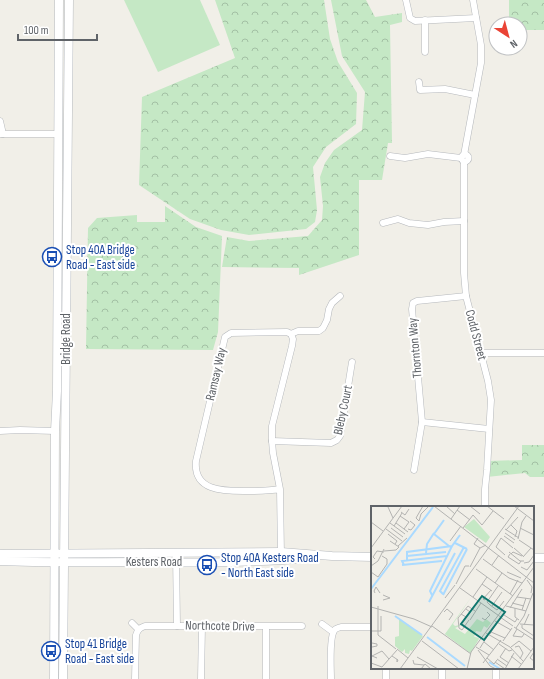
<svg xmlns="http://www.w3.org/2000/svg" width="544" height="679" font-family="'Sofia Sans Condensed',sans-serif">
  <defs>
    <pattern id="forest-crowns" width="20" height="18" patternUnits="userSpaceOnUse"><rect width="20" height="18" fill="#c5e8c5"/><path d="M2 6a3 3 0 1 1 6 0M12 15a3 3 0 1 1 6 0" fill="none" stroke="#a3c0a4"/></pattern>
  </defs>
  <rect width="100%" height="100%" fill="#f1efe8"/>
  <!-- green -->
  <polygon fill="#c5e8c5" points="124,0 200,0 220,45 158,72"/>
  <!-- forest -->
  <g fill="url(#forest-crowns)">
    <polygon points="215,0 324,0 330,39 338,62 357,93 356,124 326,147 313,167 317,210 315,222 306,229 249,235 221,230 190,219 139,185 142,97 235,58"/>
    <polygon points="331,0 366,0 375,17 402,13 402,22 390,25 392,143 388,143 382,180 359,180 359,255 299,275 299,268 222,267 227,237 249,241 308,236 322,220 323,206 320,177 325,163 334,150 362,130 365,92 342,56"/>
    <polygon points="509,0 544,0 544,30 520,30 520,24 509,24"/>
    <polygon points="165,206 196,227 222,236 218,332 213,350 86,349 88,228 97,218 137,215 137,222 165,222"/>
    <polygon points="522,445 544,445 544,477 530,477 525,473 487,477 488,461 522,460"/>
  </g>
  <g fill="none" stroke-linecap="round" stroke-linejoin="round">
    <!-- street casing -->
    <g stroke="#b5b8bc" stroke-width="7">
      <g id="street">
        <polyline points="406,0 410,18 415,21 476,18"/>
        <polyline points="425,52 425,20"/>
        <polyline points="419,82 420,90 445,89 475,95"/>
        <polyline points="0,121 3,134"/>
        <polyline points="0,134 58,134"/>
        <circle cx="465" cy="158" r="3.5"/>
        <polyline points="464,155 481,63 481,45 473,0"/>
        <polyline points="390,156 405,158 428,154 461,158"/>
        <polyline points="464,162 464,273 466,296 488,381 491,400 487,470 485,489 485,507"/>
        <polyline points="383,223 398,219 409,223 428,225 444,222 464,221"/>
        <polyline points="291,334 298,331 319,331 323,328 327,320 329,309 332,303 340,296"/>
        <polyline points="481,353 544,353"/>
        <polyline points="422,422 489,429"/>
        <polyline points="0,431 20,430 55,431"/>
        <polyline points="272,441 331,443 337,440 340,436 352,362"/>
        <polyline points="414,470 422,422 412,309 413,303 417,301 466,296"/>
        <path d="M280 489C269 491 258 491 246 491 225 491 193 492 196 461L225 337 231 333 287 332 291 334 293 339 292 346 272 426V441L273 453 280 489 281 555"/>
        <polyline points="176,553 177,626"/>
        <polyline points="132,623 138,629"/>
        <polyline points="322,624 333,632"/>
        <polyline points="496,668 496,679"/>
        <path d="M135 679 136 635C138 629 140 628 145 626H302"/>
        <polyline points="201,679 202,626"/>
        <polyline points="266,679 266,627"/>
        <path d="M331 679C331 669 329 639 334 631 335 628 338 628 341 627H372"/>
        <polyline points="386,679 386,668"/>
        <polyline points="442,679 442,668"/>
      </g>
    </g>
    <!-- secondary casing -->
    <g stroke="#b6babf" stroke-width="9">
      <g id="secondary">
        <polyline points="0,554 281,552 332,556 372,557"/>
        <polyline points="533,558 544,558"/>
        <path d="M0 561C46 563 91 562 137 562 194 563 251 563 308 558"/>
        <polyline points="54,679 55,431 57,391 59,0"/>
        <polyline points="63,679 69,0"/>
      </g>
    </g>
    <!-- street -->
    <use href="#street" stroke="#fff" stroke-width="6"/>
    <!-- secondary -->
    <use href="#secondary" stroke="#fff" stroke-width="8"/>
  </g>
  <!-- icons -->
  <defs>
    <g id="bus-ring" transform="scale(1)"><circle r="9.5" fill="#fff" stroke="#1a4fb4" stroke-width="1.5"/><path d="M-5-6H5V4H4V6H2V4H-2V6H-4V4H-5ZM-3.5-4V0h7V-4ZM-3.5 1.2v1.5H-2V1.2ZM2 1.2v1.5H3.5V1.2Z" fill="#1a4fb4"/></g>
  </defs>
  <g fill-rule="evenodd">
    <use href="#bus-ring" x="52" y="257"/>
    <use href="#bus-ring" x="207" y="565"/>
    <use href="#bus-ring" x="51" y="651"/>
  </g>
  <g text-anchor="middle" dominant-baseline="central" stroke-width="4" stroke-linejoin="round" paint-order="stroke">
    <!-- transit labels -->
    <g font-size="13" fill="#164399" stroke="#fff" text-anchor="start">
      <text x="66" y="250">Stop 40A Bridge<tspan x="66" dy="15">Road - East side</tspan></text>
      <text x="221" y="558">Stop 40A Kesters Road<tspan x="221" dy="15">- North East side</tspan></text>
      <text x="65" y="644">Stop 41 Bridge<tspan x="65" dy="15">Road - East side</tspan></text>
    </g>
    <!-- street labels -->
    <g font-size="13" fill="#5f6368" stroke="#fff">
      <text transform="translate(476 335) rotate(75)">Codd Street</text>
      <text transform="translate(66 339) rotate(-90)">Bridge Road</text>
      <text transform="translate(415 348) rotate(-95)">Thornton Way</text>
      <text transform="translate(216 374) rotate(-77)">Ramsay Way</text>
      <text transform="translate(343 410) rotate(-78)">Bleby Court</text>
      <text x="154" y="562">Kesters Road</text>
      <text transform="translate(220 626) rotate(1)">Northcote Drive</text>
    </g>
  </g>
  <!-- overview -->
  <g transform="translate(371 506)">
    <rect width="163" height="163" fill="#f1efe8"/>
    <path d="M103 13 119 31 115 37 93 21ZM28 113 52 130 41 145 39 144 38 148 34 147V143L31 146 24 140V131L28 130Z" fill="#c5e8c5"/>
    <path d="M101 90 82 118 84 120 93 118 84 122 94 128 106 113 112 116 115 113 120 117 116 122 113 120 110 126 105 125 103 131 108 132 100 147 74 128Z" fill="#c5e8c5"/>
    <path d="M83 122 94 129 96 127 108 133 99 147 74 128Z" fill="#c5e8c5"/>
    <path fill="none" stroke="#aadaff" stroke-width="2" d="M63 28 78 40M63 28 73 14M84 37 96 43M55 47 56 38 63 27M36 50 75 46M36 54V46L81 40 89 29M31 59 71 55M33 59 31 55 76 50M0 83 62 1M72 88 69 85 93 41M61 89 59 85 81 40M72 89 96 43M58 96 84 47M24 110 51 129M56 131 94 160M118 156 129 163"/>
    <path fill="none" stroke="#b3b3b1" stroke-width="1" d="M63 0 163 77M75 0 84 8M99 0 109 8M116 0 133 13M143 0 163 15M17 1 22 12M86 4 99 14M30 6 34 9 38 3M29 10 38 16 33 23M45 12 48 15 50 8 58 0M45 12 52 0M80 13 89 0M0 16 12 25M19 17 34 28M25 17 37 26M140 19 146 25 144 31M23 20 31 7M20 22 32 31M92 22 102 9 111 19 122 5M149 22 163 29M15 23 31 35M37 23 40 24 44 19 39 15M134 23 148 32M135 24 147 11M134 27 144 34M17 28 26 35 24 38M133 30 143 37M107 32 103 38 109 42M130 32 125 41 134 49M130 32 142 42M147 33 151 16 155 10M148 34 163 44M79 35 90 20M27 40 36 32M0 42 31 0M143 42 152 50M13 45 25 44 28 41 19 35M138 46 149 55H153M139 48 137 51 148 58 150 55M140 48 142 46 151 50M152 51 160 42M4 53 2 51 6 45 13 46M112 53 138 72 151 77M153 57 158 56 163 49M121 59 128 49M0 60 7 55 13 43M99 61 109 42 115 39M150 61 156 64 163 55M105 63 142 90M0 66 7 71 16 58V53L11 50M136 66 150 72M156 74 161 81 160 87M124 77 131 67M85 78 94 60H98M111 78 121 85M89 82 131 112M4 87 3 85 5 81 9 87M139 88 147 74M102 91 116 71M146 91 160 93M74 92 84 79M12 94 19 92 12 89M114 94 112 93 120 84M141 97 153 100M119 99 116 96 127 80M119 99 126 104 133 95M7 100V129L25 143M121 100 131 86M135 100 155 105M0 101 43 113 61 121M139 102 151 83M144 102V111L148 114M151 104 155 92M73 106 76 103 82 108 78 114M90 108 95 111 99 106 95 103M133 109 144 116 146 113M129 111 142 120M111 112 114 114 119 109 116 106M99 114 110 97M124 115 140 124M149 118 163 119M151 119V122L163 130M153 119 158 108M61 120 100 148M143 121 163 134M145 122 153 110 162 87M146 123 142 130 151 131 153 128M91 124 88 122 87 112 97 100 104 105M91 124 98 114M0 125H10V110M120 126 134 132M115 127 139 141 152 155M119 128 126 116M51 135 88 163M132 135 141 122M113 136 123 144M1 137 6 138V140L1 141M128 138 138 145 141 144M105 141 118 149M140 141 148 135 160 145M144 141 148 140 152 147 149 153M109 142 117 129M135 142 129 151 138 157M26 143 37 152M107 144 119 160 125 163M163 146 159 152 163 155M21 150 27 154 26 156V153M140 150 150 158M46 151 67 163M6 152 1 150 11 145 18 153M116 152 123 158 126 154M126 153 136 160M42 154 43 158 53 159M124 156 134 163M0 157 11 161 26 144M112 157 130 134M29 163 148 0M50 163 54 158 60 163M96 163 100 146 163 61M134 163 143 147M147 163 163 141"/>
    <path fill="#0f766e" fill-opacity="0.15" stroke="#0f766e" stroke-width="2" d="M111 90 134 106 113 134 90 118Z"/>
    <rect width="163" height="163" fill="none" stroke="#5f6368" stroke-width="2"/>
  </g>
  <!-- north arrow -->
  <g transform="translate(508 36) rotate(144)"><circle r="19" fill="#ffffff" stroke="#bfc1c3"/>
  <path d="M0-3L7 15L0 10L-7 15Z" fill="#ea4335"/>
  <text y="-6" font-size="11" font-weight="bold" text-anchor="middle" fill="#5f6368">N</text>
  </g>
  <!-- scale -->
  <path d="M18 34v6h79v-6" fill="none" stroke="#5f6368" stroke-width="2"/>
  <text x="24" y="34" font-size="12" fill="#5f6368" stroke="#ffffff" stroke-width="3" paint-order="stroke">100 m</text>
</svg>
